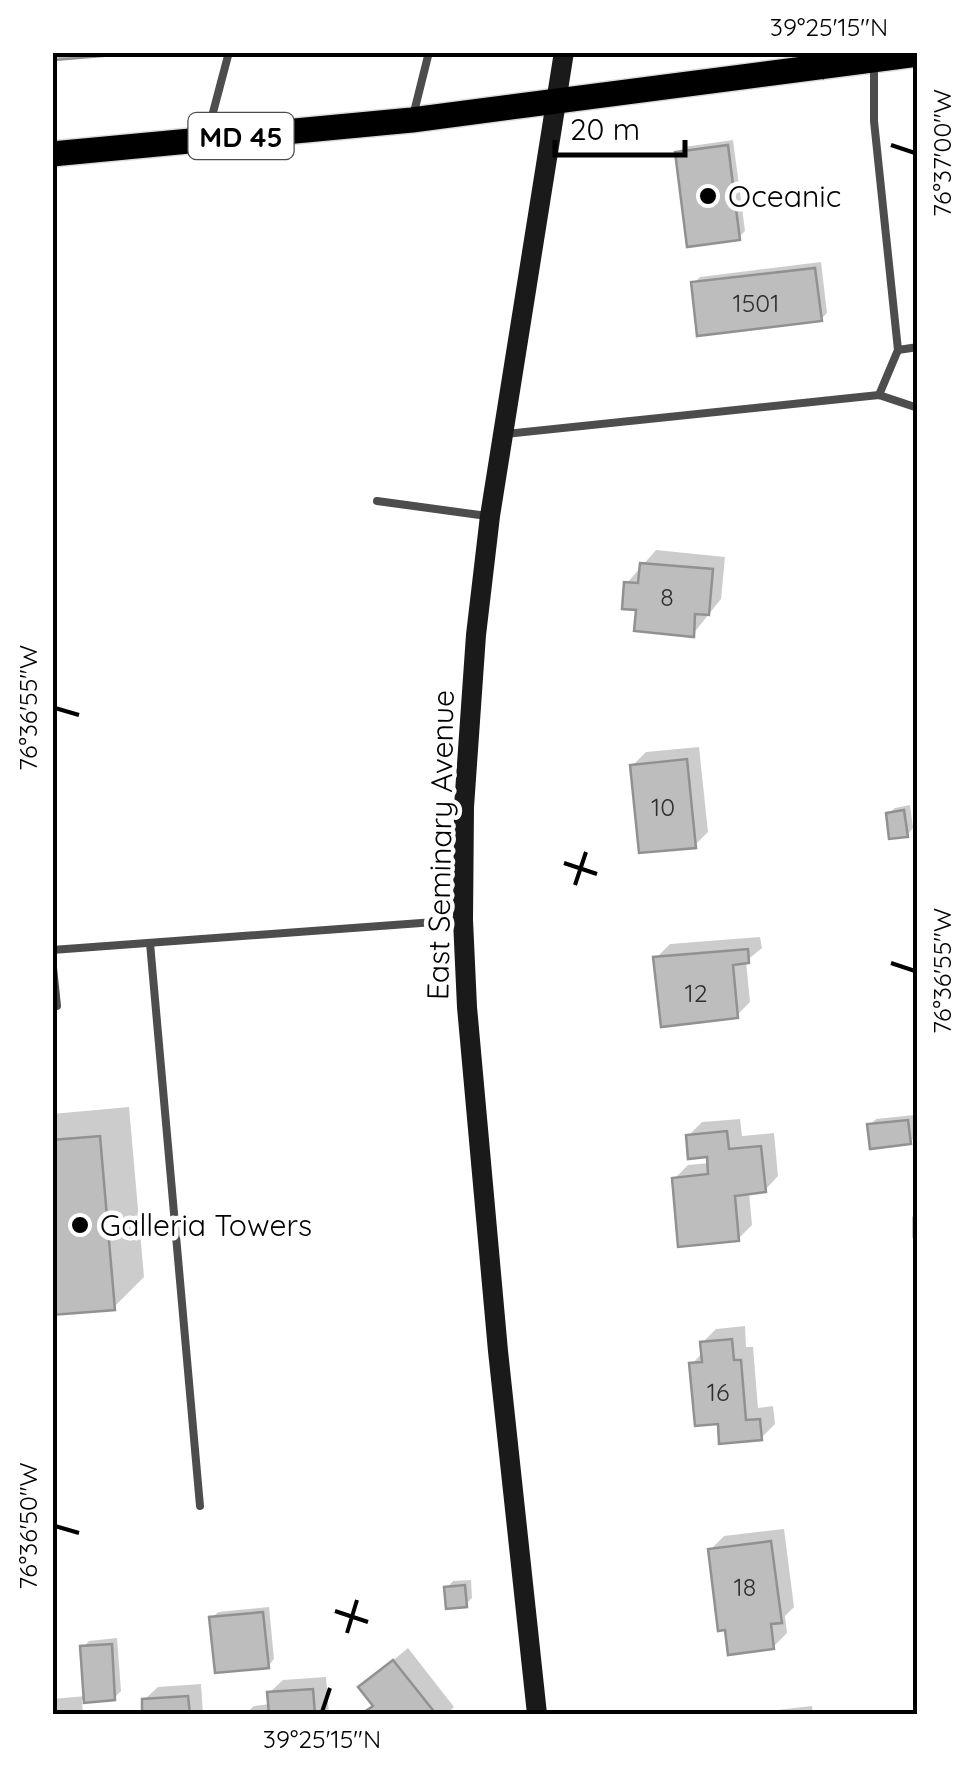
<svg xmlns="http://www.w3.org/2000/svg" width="970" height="1767" font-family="Quicksand,sans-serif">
  <rect width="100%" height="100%" fill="#fff"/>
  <!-- shadow -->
  <g fill="#0003">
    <polygon points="733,140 745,231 739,237 678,153 684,147"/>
    <polygon points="821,262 827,313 821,319 694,283 700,277"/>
    <polygon points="656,550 725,557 721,599 693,634 638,608 627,583"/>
    <polygon points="699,747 708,832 695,845 633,765 646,752"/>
    <polygon points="910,805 913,828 907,835 888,814 895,808"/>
    <polygon points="760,937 762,948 746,961 750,1002 737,1015 656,958 670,944"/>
    <polygon points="129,1107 144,1277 114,1307 52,1313 52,1114"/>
    <polygon points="914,1115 916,1136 910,1142 870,1125 876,1119"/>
    <polygon points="740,1119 742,1136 774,1133 778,1176 765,1190 749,1192 752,1225 738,1239 674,1179 688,1165 710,1163 709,1154 688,1136 702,1122"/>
    <polygon points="918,1211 918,1238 912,1238 912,1217"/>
    <polygon points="745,1326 746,1347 753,1347 758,1408 773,1406 775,1424 761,1438 720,1422 692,1364 703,1352 702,1343 716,1329"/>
    <polygon points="784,1529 794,1607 785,1616 787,1633 773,1647 710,1550 724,1536"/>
    <polygon points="471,1580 472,1598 466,1604 447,1588 453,1581"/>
    <polygon points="269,1607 274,1659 268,1666 212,1618 218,1612"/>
    <polygon points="117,1638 121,1691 114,1698 82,1700 83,1714 52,1714 52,1699 86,1696 83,1647 89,1641"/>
    <polygon points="408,1648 454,1707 446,1714 362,1714 374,1704 361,1687"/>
    <polygon points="326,1677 329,1714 245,1714 254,1706 270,1704 269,1693 283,1680"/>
    <polygon points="201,1684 203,1714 130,1714 145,1713 144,1700 158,1687"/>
    <polygon points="812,1706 813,1714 773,1714 777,1710"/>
  </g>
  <!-- building -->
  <g fill="#bdbdbd" stroke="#919191" stroke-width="2.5">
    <polygon points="55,52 114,52 114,55 55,60"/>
    <polygon points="728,145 740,240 687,247 675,152"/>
    <polygon points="815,268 822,321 697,336 691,282"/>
    <polygon points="640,563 713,569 709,615 695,614 694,637 634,631 636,610 622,609 624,582 638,583"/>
    <polygon points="687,759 696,848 639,853 630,765"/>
    <polygon points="904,810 908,837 889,839 886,813"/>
    <polygon points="748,949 749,963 733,965 738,1018 661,1027 653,957"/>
    <polygon points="908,1120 911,1144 870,1149 867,1124"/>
    <polygon points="727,1131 729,1149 761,1146 766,1192 735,1196 739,1241 678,1247 672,1178 708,1174 707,1157 688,1159 686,1135"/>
    <polygon points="100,1136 115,1310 52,1315 52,1140"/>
    <polygon points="732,1339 734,1360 741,1360 746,1420 760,1419 762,1440 719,1444 718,1424 695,1426 689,1363 702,1362 700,1342"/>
    <polygon points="771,1541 782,1623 771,1624 774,1649 728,1655 725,1630 718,1631 708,1549"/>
    <polygon points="465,1585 467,1607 446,1609 444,1587"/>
    <polygon points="263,1612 269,1668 215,1673 209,1617"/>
    <polygon points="112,1644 115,1700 84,1703 80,1646"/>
    <polygon points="393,1660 436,1714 361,1714 373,1706 358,1687"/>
    <polygon points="313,1689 315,1714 269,1714 267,1692"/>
    <polygon points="188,1696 190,1714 142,1714 142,1699"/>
  </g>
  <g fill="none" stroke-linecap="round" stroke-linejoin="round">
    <!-- primary casing -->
    <g stroke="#dbdbdb" stroke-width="28">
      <polyline id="primary" points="52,154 412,120 918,54"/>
    </g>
    <!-- lane -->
    <g stroke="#4d4d4d" stroke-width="8">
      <polyline points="874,64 874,121 898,350 879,395"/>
      <polyline points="413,116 429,52"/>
      <polyline points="207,135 229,52"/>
      <polyline points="898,350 918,347"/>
      <polyline points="506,434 879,395 918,408"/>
      <polyline points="377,501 487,516"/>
      <polyline points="150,943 200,1506"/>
      <polyline points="52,950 462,920"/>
      <polyline points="52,958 57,1006 52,1006"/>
    </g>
    <!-- secondary -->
    <polyline stroke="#1a1a1a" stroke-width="20" points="537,1714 498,1351 467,1007 463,920 464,807 476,635 490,516 564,52"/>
    <!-- primary -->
    <use href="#primary" stroke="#000" stroke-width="25"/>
  </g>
  <!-- ticks -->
  <path fill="none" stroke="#000" stroke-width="4" d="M822 79 829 55M891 145 915 153M55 708 79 715M564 863 597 874M575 885 586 852M891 963 915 971M55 1526 79 1533M335 1611 368 1622M347 1633 357 1600M322 1712 330 1688"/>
  <!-- markers -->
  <g fill="#000" stroke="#fff" stroke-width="4">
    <circle cx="708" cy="196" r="10"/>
    <circle cx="80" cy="1225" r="10"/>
  </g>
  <g text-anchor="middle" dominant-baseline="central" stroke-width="9" stroke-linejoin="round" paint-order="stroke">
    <!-- number labels -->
    <g font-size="25" fill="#2f2f2f">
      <text x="756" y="302">1501</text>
      <text x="667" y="596">8</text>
      <text x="663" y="806">10</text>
      <text x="696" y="992">12</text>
      <text x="718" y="1391">16</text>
      <text x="745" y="1586">18</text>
    </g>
    <!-- shield labels -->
    <rect fill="#fff" stroke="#4c4c4c" stroke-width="2.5" x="188.5" y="113" width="105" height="46" rx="8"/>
    <g font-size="28" font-weight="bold" fill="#000">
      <text x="241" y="136">MD 45</text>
    </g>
    <!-- poi labels -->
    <g font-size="30" fill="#000" stroke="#fff" text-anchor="start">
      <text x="728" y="196">Oceanic</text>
      <text x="100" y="1225">Galleria Towers</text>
    </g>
    <!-- street labels -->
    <g font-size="30" fill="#000" stroke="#fff">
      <text transform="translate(440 845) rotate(-89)">East Seminary Avenue</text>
    </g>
  </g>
  <!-- border -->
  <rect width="970" height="1767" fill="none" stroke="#ffffff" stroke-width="110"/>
  <!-- scale -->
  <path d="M555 140v15h130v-15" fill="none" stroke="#000000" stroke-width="5"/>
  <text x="570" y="140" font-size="30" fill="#000000" stroke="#ffffff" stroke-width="8" paint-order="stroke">20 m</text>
  <rect x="55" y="55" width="860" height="1657" fill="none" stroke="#000" stroke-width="4"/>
  <g font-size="25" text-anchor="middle" fill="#000">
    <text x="829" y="36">39°25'15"N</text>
    <text transform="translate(942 153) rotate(-90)" y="9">76°37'00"W</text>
    <text transform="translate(28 708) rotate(-90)" y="9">76°36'55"W</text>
    <text transform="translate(942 971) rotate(-90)" y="9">76°36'55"W</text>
    <text transform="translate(28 1526) rotate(-90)" y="9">76°36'50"W</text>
    <text x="322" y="1748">39°25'15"N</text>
  </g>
</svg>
